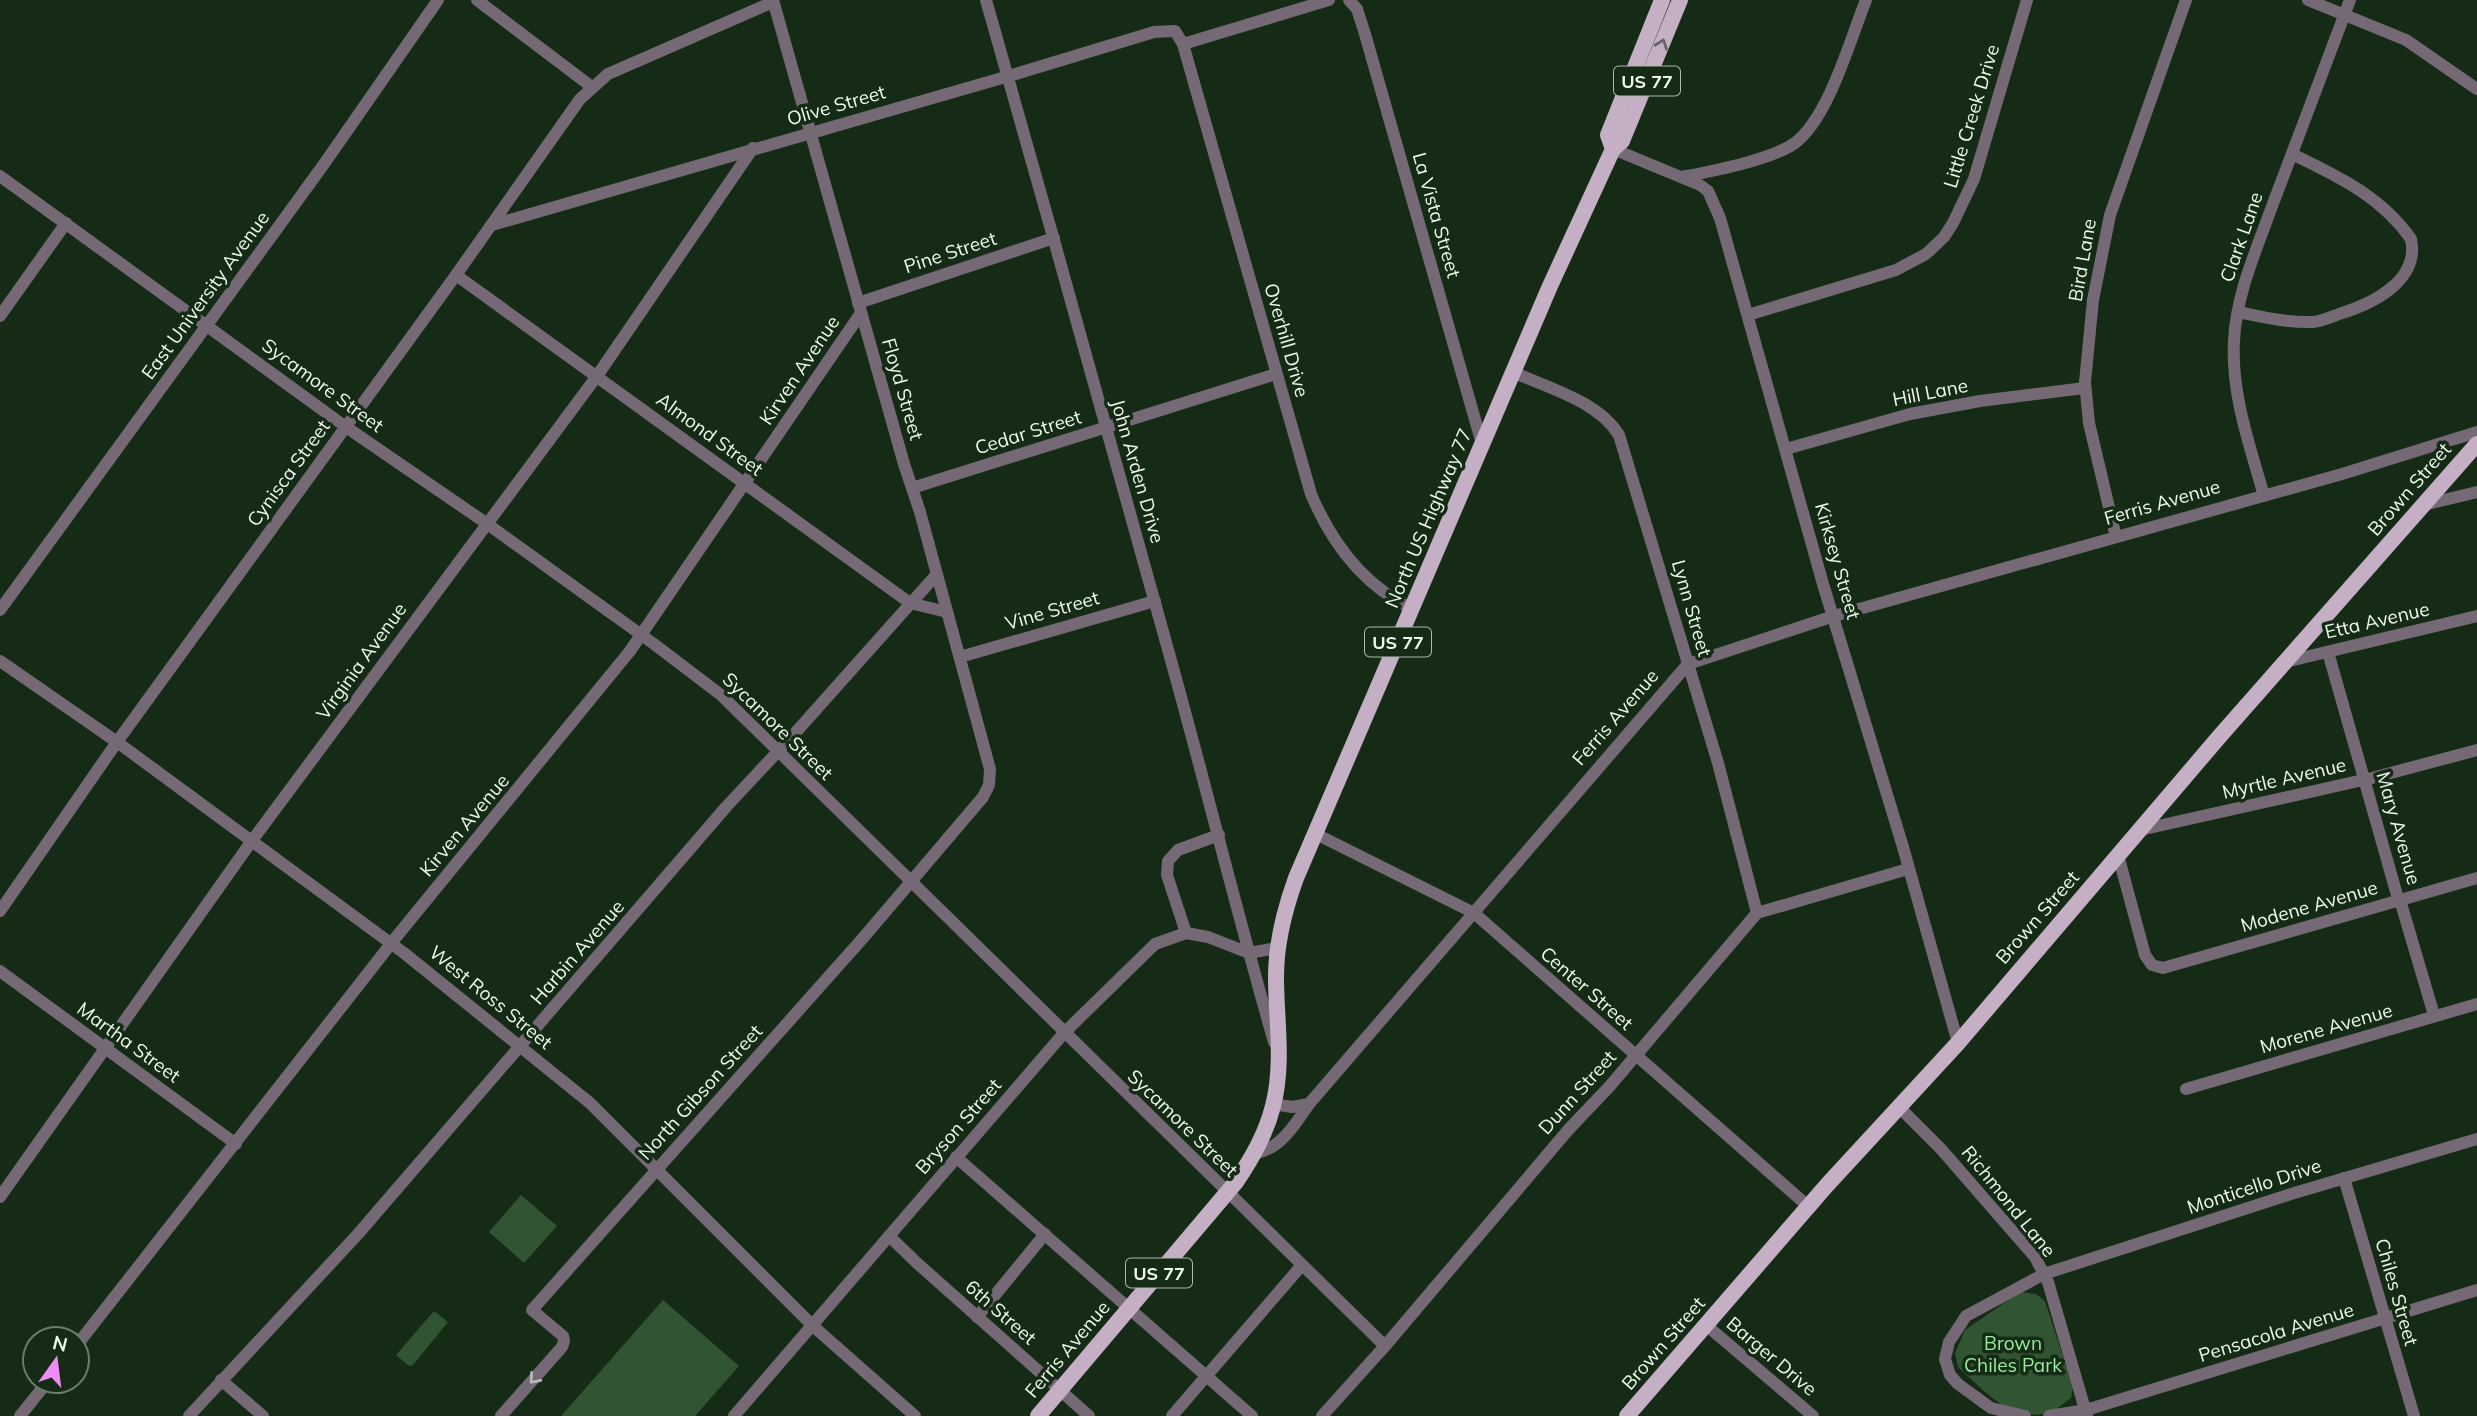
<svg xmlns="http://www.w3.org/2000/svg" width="2477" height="1416" font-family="Mulish,sans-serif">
  <rect width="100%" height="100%" fill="#152b16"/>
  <!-- green -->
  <g fill="#315432">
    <polygon points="521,1195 557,1226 524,1263 489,1232"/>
    <polygon points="2020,1292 2036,1294 2045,1301 2073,1387 2071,1398 2054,1411 2037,1415 2011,1412 1986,1393 1958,1367 1955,1353 1965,1330"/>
    <polygon points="663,1300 739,1366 695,1416 561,1416"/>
    <polygon points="434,1311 448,1322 413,1365 409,1366 396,1355"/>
  </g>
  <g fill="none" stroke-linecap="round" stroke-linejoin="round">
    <!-- minor -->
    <g stroke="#746974" stroke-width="12">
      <polyline points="477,0 592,87"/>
      <path d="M986 0C1049 221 1111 443 1172 664 1207 790 1238 917 1274 1042"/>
      <polyline points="1349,0 1357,9 1365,34 1482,444"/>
      <polyline points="2308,0 2406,40 2477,89"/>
      <polyline points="1183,44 1329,0"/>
      <polyline points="1613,149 1700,185 1708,191 1720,218 1823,584 1903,847 1958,1043"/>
      <polyline points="0,176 346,427 486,523 654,644 721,695 1385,1346"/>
      <path d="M1682 177C1712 171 1771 160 1795 143 1829 117 1850 40 1866 0"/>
      <path d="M492 225 1009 76 1154 32 1175 31 1183 44 1311 494C1332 544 1363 585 1412 609"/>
      <polyline points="456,275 910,603 947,612"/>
      <polyline points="858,303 1054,238"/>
      <path d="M2238 312C2263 317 2287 323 2313 322 2322 321 2331 317 2339 314 2372 304 2420 281 2411 239 2381 196 2337 176 2292 154"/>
      <polyline points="1748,315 1896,270 1926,254 1944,237 1953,223 1974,179 2027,0"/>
      <polyline points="0,316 66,223"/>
      <path d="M1513 372C1548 388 1598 401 1619 435L1718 763 1757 913"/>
      <polyline points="1786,449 1910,414 1980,401 2085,388"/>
      <polyline points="912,488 1276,374"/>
      <path d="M2264 496C2250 446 2231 394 2234 341 2236 295 2256 251 2271 209 2297 139 2324 70 2350 0"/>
      <polyline points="2423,505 2477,492"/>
      <polyline points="2116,537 2089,423 2085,382 2093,300 2110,215 2186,0"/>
      <polyline points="0,610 324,164 438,0"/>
      <polyline points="2328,652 2397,895 2400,900 2434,1015"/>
      <polyline points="960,657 1155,601"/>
      <polyline points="0,661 117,742 404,953 590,1103 813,1326 915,1416"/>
      <polyline points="2285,662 2477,616"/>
      <polyline points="2140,830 2372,778 2477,750"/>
      <polyline points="1316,834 1474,913 1809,1207"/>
      <polyline points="2118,855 2145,955 2152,965 2163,968 2477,878"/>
      <polyline points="0,911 117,742 456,275 580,99 608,74 773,2"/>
      <polyline points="1186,933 1167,875 1168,861 1178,850 1219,835"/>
      <polyline points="0,971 236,1144"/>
      <polyline points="2186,1089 2477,1004"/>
      <polyline points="1273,1104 1292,1107 1309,1104"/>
      <polyline points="1899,1107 1941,1149 2035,1257 2048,1282 2087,1416"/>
      <path d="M1255 1153C1280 1150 1296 1123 1309 1104L1688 664 1834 616 2342 474 2477 432"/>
      <polyline points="956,1157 1252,1416"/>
      <polyline points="2344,1178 2414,1416"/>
      <polyline points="0,1197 251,842 597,376 753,148"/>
      <polyline points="889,1236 917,1263 1089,1416"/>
      <polyline points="977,1317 1045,1234"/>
      <polyline points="1706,1325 1813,1416"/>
      <polyline points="77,1345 397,936 630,651 861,313"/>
      <polyline points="221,1380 263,1416"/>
      <polyline points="20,1416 48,1381"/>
      <polyline points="189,1416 358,1234 726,807 796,732 937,574"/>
      <polyline points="501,1416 562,1347 564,1341 563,1336 532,1310 863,938 983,797 989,785 990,769 920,512 904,464 773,0"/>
      <polyline points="734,1416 1064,1033 1155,944 1186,933 1208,937 1249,953 1277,948"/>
      <polyline points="1172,1416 1302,1265"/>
      <polyline points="1322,1416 1385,1346 1569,1129 1609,1087 1757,913 1908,869"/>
      <polyline points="2025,1416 1991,1408 1958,1384 1950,1375 1945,1359 1949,1342 1966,1316 2044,1274 2291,1194 2477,1139"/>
      <polyline points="2049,1416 2086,1410 2477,1290"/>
    </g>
    <!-- major -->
    <g stroke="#c4afc5" stroke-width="16">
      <polyline points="1613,149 1608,135 1662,0"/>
      <path d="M1038 1416 1236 1182C1252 1158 1266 1134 1273 1106 1284 1063 1276 1020 1276 977 1276 942 1284 911 1296 878L1550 286 1613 149 1622 141 1680 0"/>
      <polyline points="1627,1416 1827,1185 1958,1043 2219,737 2477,444"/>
    </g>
  </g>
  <!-- one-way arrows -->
  <defs><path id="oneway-chevron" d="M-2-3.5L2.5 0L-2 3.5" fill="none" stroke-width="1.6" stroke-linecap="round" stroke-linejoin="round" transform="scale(1.75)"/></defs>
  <use stroke="#646665" href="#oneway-chevron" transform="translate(1662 44) rotate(-70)"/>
  <use stroke="#b6b8b5" href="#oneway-chevron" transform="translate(534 1379) rotate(131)"/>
  <g text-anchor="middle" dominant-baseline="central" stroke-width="7" stroke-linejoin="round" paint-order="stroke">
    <!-- shield labels -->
    <g fill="#152b16" stroke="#acbbab" stroke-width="2">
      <rect x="1614" y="66.5" width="66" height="29" rx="5"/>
      <rect x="1365" y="627.5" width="66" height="29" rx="5"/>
      <rect x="1126" y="1258.5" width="66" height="29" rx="5"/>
    </g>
    <g font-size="18" font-weight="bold" fill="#ecf9eb">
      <text x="1647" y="81">US 77</text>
      <text x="1398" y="642">US 77</text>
      <text x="1159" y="1273">US 77</text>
    </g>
    <!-- street labels -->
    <g font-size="19" fill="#ecf9eb" stroke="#152b16">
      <text transform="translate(836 105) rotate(-16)">Olive Street</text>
      <text transform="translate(1971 116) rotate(-73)">Little Creek Drive</text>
      <text transform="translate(1437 215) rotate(74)">La Vista Street</text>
      <text transform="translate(2241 237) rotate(-71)">Clark Lane</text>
      <text transform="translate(950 252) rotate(-18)">Pine Street</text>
      <text transform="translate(2082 260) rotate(-80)">Bird Lane</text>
      <text transform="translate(205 295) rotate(-54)">East University Avenue</text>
      <text transform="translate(1287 340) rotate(74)">Overhill Drive</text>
      <text transform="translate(799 370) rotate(-56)">Kirven Avenue</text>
      <text transform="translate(323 385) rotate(36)">Sycamore Street</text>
      <text transform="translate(903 389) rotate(74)">Floyd Street</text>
      <text transform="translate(1930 392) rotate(-11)">Hill Lane</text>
      <text transform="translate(1028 432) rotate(-17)">Cedar Street</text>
      <text transform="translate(710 434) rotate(36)">Almond Street</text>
      <text transform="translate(1138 471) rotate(74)">John Arden Drive</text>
      <text transform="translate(288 473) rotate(-54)">Cynisca Street</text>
      <text transform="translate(2409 489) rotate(-49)">Brown Street</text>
      <text transform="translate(2162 502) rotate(-16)">Ferris Avenue</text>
      <text transform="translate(1428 518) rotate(-67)">North US Highway 77</text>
      <text transform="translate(1838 561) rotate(74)">Kirksey Street</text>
      <text transform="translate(1692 608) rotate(74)">Lynn Street</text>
      <text transform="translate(1052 610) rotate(-16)">Vine Street</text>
      <text transform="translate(2377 620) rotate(-13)">Etta Avenue</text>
      <text transform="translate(361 661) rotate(-54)">Virginia Avenue</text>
      <text transform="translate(1615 717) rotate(-49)">Ferris Avenue</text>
      <text transform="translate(778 726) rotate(44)">Sycamore Street</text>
      <text transform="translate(2284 778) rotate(-13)">Myrtle Avenue</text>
      <text transform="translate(464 825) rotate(-50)">Kirven Avenue</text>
      <text transform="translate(2399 828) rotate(74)">Mary Avenue</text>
      <text transform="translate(2309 906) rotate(-16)">Modene Avenue</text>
      <text transform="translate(2037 917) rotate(-49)">Brown Street</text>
      <text transform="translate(577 952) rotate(-49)">Harbin Avenue</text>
      <text transform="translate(1587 988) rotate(41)">Center Street</text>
      <text transform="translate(491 997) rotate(39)">West Ross Street</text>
      <text transform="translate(2326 1028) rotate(-16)">Morene Avenue</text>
      <text transform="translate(129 1042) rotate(36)">Martha Street</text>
      <text transform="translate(700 1092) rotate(-48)">North Gibson Street</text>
      <text transform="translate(1577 1092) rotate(-48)">Dunn Street</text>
      <text transform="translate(1183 1123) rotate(44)">Sycamore Street</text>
      <text transform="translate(958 1126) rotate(-49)">Bryson Street</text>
      <text transform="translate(2254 1186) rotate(-18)">Monticello Drive</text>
      <text transform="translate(2009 1201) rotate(51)">Richmond Lane</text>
      <text transform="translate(2397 1292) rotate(74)">Chiles Street</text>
      <text transform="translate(1001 1312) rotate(41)">6th Street</text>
      <text transform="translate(2276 1332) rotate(-17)">Pensacola Avenue</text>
      <text transform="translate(1663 1343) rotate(-49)">Brown Street</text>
      <text transform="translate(1067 1349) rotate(-50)">Ferris Avenue</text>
      <text transform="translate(1772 1356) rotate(40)">Barger Drive</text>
    </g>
    <!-- park labels -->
    <g font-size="19" fill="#97ed9b" stroke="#152b16">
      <text x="2013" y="1343">Brown<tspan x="2013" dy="22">Chiles Park</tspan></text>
    </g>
  </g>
  <!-- north arrow -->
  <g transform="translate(56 1360) rotate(14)"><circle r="33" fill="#152b16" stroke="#6b7d6b" stroke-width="2"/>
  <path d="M0-5L12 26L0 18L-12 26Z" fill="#ef8bf6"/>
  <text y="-10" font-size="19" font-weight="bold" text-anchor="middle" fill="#ecf9eb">N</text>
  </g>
</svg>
